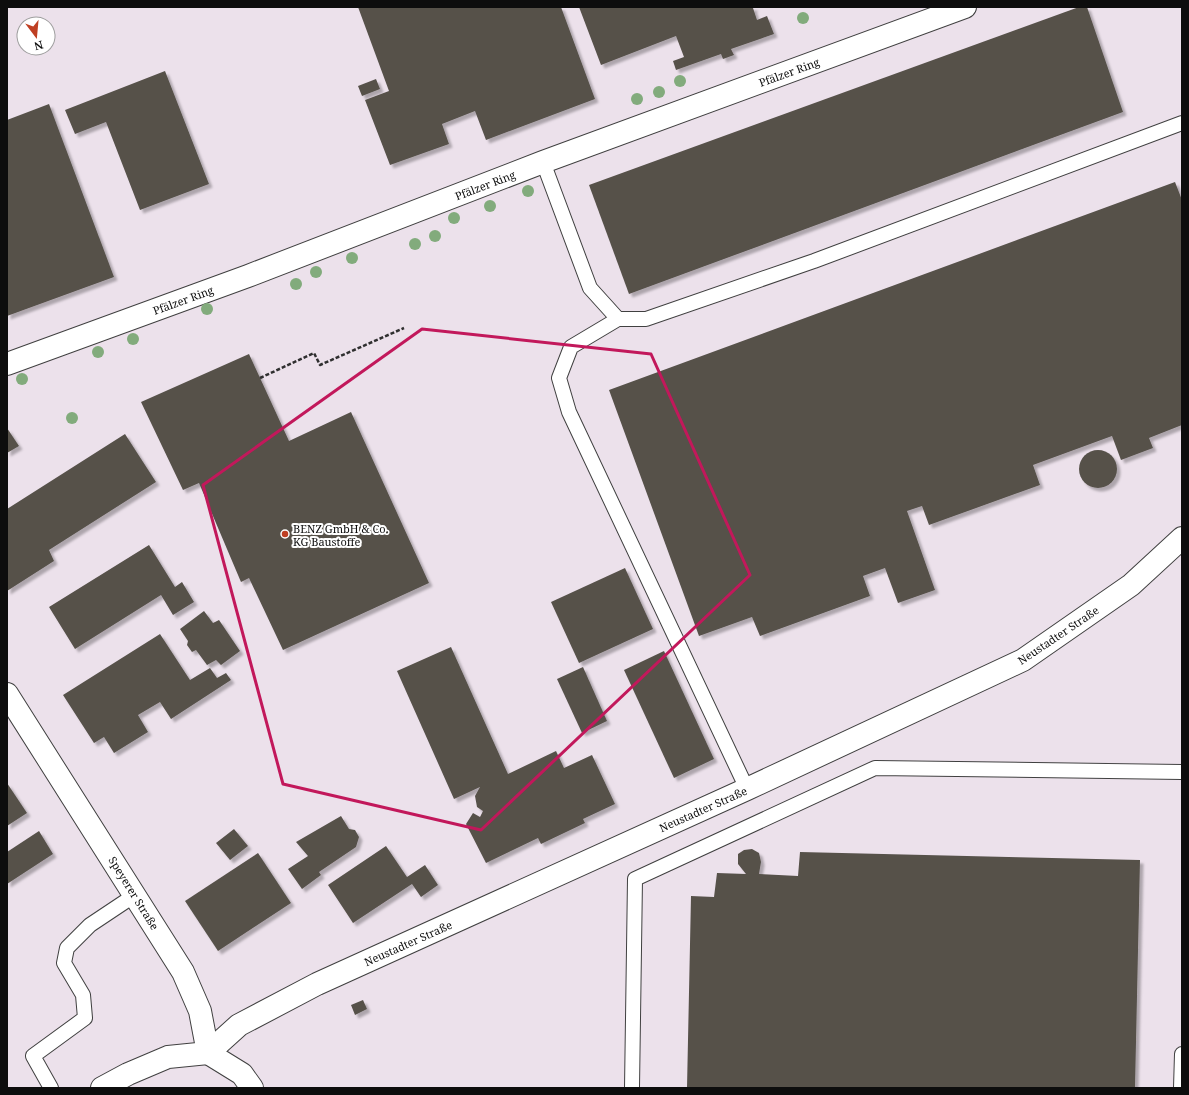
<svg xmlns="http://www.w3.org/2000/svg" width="1189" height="1095" font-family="'Noto Serif',serif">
  <defs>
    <filter id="shadow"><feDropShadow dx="3.5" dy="3.5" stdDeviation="1" flood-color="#0004"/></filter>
  </defs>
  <rect width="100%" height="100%" fill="#feffee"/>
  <!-- industrial -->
  <path fill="#ece1eb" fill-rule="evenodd" d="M7 7H1182V1088H7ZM24 24H48V48H24Z"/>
  <!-- building -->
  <g fill="#56514a" filter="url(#shadow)">
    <polygon points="358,7 561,7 595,99 486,140 475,111 442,124 449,144 390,165 365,100 389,91"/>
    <polygon points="579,7 756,7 753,8 757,20 767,16 774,34 731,49 734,55 723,59 721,54 676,70 673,61 684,57 676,36 601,65"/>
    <polygon points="1079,7 1087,7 1123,112 629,294 589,185"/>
    <polygon points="165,71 209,184 140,210 106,122 75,134 65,110"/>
    <polygon points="376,79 380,89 362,96 358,86"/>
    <polygon points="49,104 114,277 7,316 7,120"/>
    <polygon points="1175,182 1182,200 1182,425 1149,438 1153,448 1121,460 1112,436 1033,465 1040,485 929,525 922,506 907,511 935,590 898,603 885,568 863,576 870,596 760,636 752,617 699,636 609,390"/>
    <polygon points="249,354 289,441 351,412 429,583 283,650 249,578 241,582 199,483 183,490 141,402"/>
    <polygon points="7,428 19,446 7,453"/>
    <polygon points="125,434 156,482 49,550 54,561 7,591 7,509"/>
    <circle cx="1098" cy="469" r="19"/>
    <polygon points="149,545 175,587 182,582 194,602 173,615 161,595 75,649 49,607"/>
    <polygon points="625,568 653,629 579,663 551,602"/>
    <polygon points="204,611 213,623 219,620 240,651 221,665 216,660 207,665 196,650 192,652 187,645 188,641 180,629"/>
    <polygon points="160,634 190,680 210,668 217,678 226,673 231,680 171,719 160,702 138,715 148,732 114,753 104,737 94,743 63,695"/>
    <polygon points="451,647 508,774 556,751 564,768 592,755 615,804 583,819 585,823 541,844 538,838 486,863 466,824 473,813 480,817 483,811 477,807 475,796 480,787 454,799 397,671"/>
    <polygon points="664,651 714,759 674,778 624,670"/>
    <polygon points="583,667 607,721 582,733 557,679"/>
    <polygon points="7,783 27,813 7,826"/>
    <polygon points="341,816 349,829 355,830 359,837 356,847 319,872 321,875 302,889 288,869 308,856 296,842"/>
    <polygon points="234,829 248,846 230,860 216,843"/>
    <polygon points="39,831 53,854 7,884 7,852"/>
    <polygon points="386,846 407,877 425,865 438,885 421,897 412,884 353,923 328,885"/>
    <polygon points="752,849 759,853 761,862 759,874 798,876 800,852 1140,860 1135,1088 687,1088 691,896 714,897 717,873 746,874 738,864 738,854 744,850"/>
    <polygon points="258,853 291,903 218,951 185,901"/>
    <polygon points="363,1000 367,1009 355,1015 351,1005"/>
  </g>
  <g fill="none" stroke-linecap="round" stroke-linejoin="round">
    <!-- service casing -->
    <g stroke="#404040" stroke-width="16">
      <g id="service">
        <polyline points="543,162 590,288 618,319 646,319 814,261 1182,123"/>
        <polyline points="618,319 571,347 559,378 569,412 747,789"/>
        <polyline points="51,1088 33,1056 85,1018 83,995 64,963 67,948 90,925 135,895"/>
        <polyline points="632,1088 635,879 875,768 1182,772"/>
        <polyline points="1181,1088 1182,1054"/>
      </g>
    </g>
    <!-- minor casing -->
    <g stroke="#404040" stroke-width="24">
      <g id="minor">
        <polyline points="7,364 248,276 543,162 965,7"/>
        <polyline points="7,694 183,972 200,1011 208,1053 242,1074 252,1088"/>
        <polyline points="208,1053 239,1025 317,984 747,789 1023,660 1131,585 1182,538"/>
        <polyline points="102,1088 128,1074 168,1057 208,1053"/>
      </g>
    </g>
    <!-- path -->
    <polyline stroke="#2f2f2f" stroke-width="2.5" stroke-dasharray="4 2" stroke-linecap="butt" points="260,378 314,353 320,365 404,328"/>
    <!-- service -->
    <use href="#service" stroke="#fff" stroke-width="14"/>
    <!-- minor -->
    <use href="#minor" stroke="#fff" stroke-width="22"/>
  </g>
  <!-- trees -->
  <g fill="#82ab7c">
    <circle cx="803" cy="18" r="6"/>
    <circle cx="680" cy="81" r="6"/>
    <circle cx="659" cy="92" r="6"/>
    <circle cx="637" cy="99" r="6"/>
    <circle cx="528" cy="191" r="6"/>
    <circle cx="490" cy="206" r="6"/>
    <circle cx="454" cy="218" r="6"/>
    <circle cx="435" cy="236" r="6"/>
    <circle cx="415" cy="244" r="6"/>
    <circle cx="352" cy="258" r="6"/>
    <circle cx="316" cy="272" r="6"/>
    <circle cx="296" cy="284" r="6"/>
    <circle cx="207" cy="309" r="6"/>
    <circle cx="133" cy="339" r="6"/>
    <circle cx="98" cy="352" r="6"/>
    <circle cx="22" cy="379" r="6"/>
    <circle cx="72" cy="418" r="6"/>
  </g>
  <!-- marked area -->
  <path fill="none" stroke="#c2185b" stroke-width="3" stroke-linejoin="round" d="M422 329 651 354 750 575 481 830 283 784 203 485Z"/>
  <!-- markers -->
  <circle fill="#bf3f23" stroke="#fff" stroke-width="1.5" cx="285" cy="534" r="4"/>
  <g text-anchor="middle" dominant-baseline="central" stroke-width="4" stroke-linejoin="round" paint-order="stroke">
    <!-- street labels -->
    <g font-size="11" fill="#0d0d0d" stroke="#fff">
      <text transform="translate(789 72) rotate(-20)">Pfälzer Ring</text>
      <text transform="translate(485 185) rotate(-21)">Pfälzer Ring</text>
      <text transform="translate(183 300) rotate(-20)">Pfälzer Ring</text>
      <text transform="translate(1058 635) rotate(-34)">Neustadter Straße</text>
      <text transform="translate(703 809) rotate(-24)">Neustadter Straße</text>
      <text transform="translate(134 893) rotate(58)">Speyerer Straße</text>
      <text transform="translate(408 943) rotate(-24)">Neustadter Straße</text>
    </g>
    <!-- poi labels -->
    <g font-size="11" fill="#0d0d0d" stroke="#fff" text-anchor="start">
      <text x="293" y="528">BENZ GmbH &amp; Co.<tspan x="293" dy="13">KG Baustoffe</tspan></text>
    </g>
  </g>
  <!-- border -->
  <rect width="1189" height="1095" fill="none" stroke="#0d0d0d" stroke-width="16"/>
  <!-- north arrow -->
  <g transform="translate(36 36) rotate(164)"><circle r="19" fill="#ffffff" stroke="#9e9e9e"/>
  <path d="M0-3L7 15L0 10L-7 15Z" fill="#bf3f23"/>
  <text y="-6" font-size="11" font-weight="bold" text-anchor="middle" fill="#0d0d0d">N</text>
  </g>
</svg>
